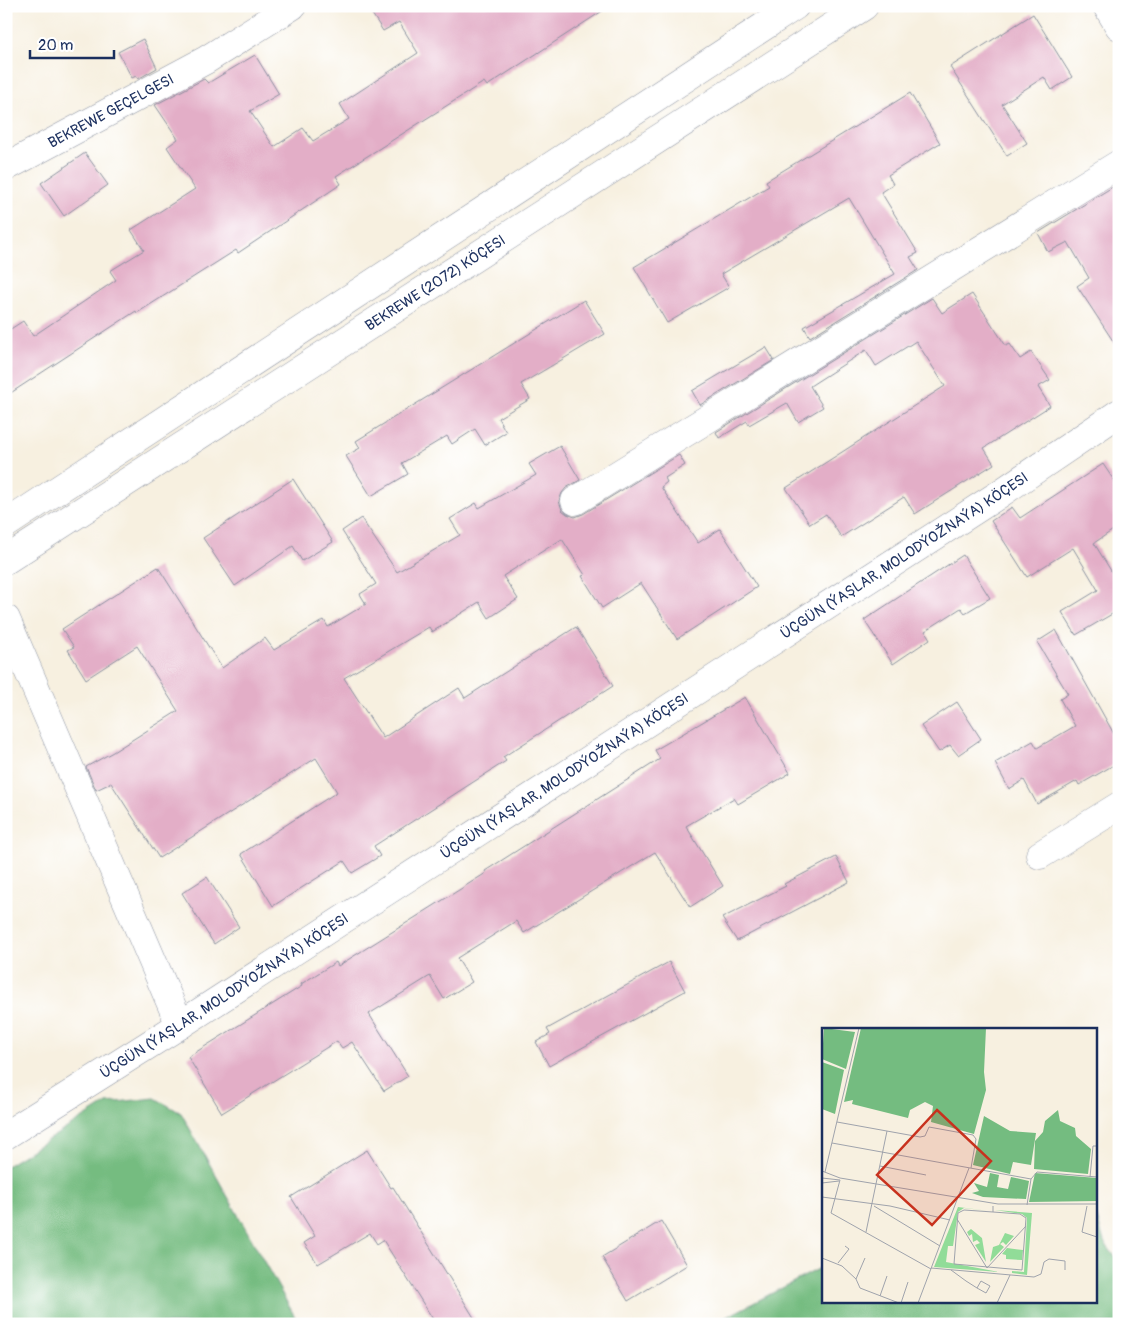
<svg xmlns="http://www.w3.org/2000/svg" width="1125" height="1330" font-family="Pangolin,sans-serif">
  <rect width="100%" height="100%" fill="#fff"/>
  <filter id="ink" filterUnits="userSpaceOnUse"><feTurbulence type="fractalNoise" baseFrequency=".02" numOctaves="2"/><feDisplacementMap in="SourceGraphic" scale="10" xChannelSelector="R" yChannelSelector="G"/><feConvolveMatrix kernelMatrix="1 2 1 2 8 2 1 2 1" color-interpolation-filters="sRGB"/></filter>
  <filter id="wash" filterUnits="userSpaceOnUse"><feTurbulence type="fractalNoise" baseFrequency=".0096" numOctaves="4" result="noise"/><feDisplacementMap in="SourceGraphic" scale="20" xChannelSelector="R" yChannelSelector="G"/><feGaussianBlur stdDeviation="1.12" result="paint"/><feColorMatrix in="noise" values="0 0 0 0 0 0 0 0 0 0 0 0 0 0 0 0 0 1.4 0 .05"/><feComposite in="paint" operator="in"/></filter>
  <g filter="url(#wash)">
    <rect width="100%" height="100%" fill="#f7f0e0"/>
    <!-- forest -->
    <g fill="#74bc80" stroke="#48766f">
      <polygon points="155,1098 181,1113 299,1324 6,1324 6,1166 107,1103"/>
      <polygon points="1096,1214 1104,1242 1119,1262 1119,1324 713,1324 824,1266 824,1301 1096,1301"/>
    </g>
    <g id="blocks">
      <!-- building -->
      <g fill="#e3aec7">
        <polygon points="367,6 610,6 487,86 484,82 336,176 341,184 238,253 236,250 137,313 136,311 6,396 6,332 23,321 33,336 116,280 110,271 144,250 131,230 195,189 167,147 178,139 155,105 204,79 208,83 255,55 279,94 250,111 274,147 303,128 313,141 349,119 340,104 418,53 399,22 383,31"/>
        <polygon points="1033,14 1072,77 1052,90 1044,77 1002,104 1027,143 1007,156 950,67"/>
        <polygon points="143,39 157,68 138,79 136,76 132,78 118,52"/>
        <polygon points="910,93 940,143 888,175 893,184 881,192 918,253 910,257 918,270 810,337 804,327 895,274 849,198 721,274 729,287 667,323 634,267 769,186 766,181"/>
        <polygon points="85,153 108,185 64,216 41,183"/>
        <polygon points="1119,183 1119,350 1077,286 1089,278 1068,242 1048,252 1038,233"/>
        <polygon points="972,294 1006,346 1010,344 1020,359 1031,352 1050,380 1038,387 1050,406 984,448 994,464 915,514 904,497 841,537 826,514 810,524 786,488 945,386 916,341 876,366 866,350 810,386 823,407 798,422 787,403 749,425 747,421 719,438 716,432 932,298 942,313"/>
        <polygon points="584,300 605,334 521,384 530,399 498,418 506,432 485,445 475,429 452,444 447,436 402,463 408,474 371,496 346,456 360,448 356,441"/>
        <polygon points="766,347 774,360 700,405 692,391"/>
        <polygon points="560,446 580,480 566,488 562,493 559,501 562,510 567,514 575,517 583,514 679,455 685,465 665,478 667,482 661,487 698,543 720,529 757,587 677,639 641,583 602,608 582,576 585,575 562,539 503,576 518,599 489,618 479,602 432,632 429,627 344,678 383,738 459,688 465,698 576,627 613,686 503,757 506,761 374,846 380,856 352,873 344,861 273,906 241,854 337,792 316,758 159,858 111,783 96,790 86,767 113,752 178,711 137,646 86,679 68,650 74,647 62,629 158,567 222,668 265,638 274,650 324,620 328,627 366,604 360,594 376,584 342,531 361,518 397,572 460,535 450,519 476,503 479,508 536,475 529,464"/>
        <polygon points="1103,464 1119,488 1119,526 1094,543 1116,579 1119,577 1119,610 1076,635 1062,612 1098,590 1073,548 1027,577 991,521 1012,507 1020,518"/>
        <polygon points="293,479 333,542 302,561 293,546 235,586 203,538"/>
        <polygon points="963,555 990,598 965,613 961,608 925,631 930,639 893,664 864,620"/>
        <polygon points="1056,630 1119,743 1119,762 1079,785 1077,781 1037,804 1024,780 1009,789 995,763 1033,741 1037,748 1075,726 1060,699 1068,694 1037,642"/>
        <polygon points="745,697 790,773 738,804 734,798 686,826 723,886 690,907 655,852 524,933 516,921 457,958 472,982 444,999 430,976 369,1014 408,1076 384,1091 352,1042 342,1048 337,1041 222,1113 188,1057 302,986 301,984 336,962 338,966 486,873 485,871 660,759 655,750"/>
        <polygon points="957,702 981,739 958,755 950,745 939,752 921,726"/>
        <polygon points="836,857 849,882 737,941 722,918 786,886 784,884"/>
        <polygon points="207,877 239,927 214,944 182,893"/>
        <polygon points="669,962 685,991 549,1066 536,1042 550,1034 547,1029"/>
        <polygon points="367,1150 391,1188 393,1187 478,1324 436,1324 383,1240 377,1244 370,1233 318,1264 304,1243 315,1236 291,1197"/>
        <polygon points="661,1221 687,1265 628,1301 602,1257"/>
      </g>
    </g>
  </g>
  <g filter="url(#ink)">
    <use href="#blocks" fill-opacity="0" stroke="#89909f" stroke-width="1"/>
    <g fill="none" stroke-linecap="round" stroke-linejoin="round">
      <!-- minor casing -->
      <g stroke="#89909f" stroke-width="29">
        <g id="minor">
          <polyline points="1107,6 1119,26"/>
          <path id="s1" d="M6 167 206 60 292 6"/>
          <polyline points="575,501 1119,164"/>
          <polyline points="6,619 180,1025"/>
          <polyline points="1040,855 1119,806"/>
          <path id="s2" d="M6 1135 180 1025 995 497 1119 413"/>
        </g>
      </g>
      <!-- major casing -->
      <g stroke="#89909f" stroke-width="29">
        <g id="major">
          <polyline points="6,524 795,6"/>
          <path id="s3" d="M6 560 864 6"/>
        </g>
      </g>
      <!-- minor -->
      <use href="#minor" stroke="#fff" stroke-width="28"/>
      <!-- major -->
      <use href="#major" stroke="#fff" stroke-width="28"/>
    </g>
  </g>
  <g text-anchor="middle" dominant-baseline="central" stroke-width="4" stroke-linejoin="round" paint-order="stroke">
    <!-- street labels -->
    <g font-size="15" fill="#1b2f5e" stroke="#fff">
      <text stroke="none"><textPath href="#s1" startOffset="119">BEKREWE GEÇELGESI</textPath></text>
      <text stroke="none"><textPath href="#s3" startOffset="511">BEKREWE (2072) KÖÇESI</textPath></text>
      <text stroke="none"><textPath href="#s2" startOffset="1069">ÜÇGÜN (ÝAŞLAR, MOLODÝOŽNAÝA) KÖÇESI</textPath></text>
      <text stroke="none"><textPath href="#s2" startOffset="664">ÜÇGÜN (ÝAŞLAR, MOLODÝOŽNAÝA) KÖÇESI</textPath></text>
      <text stroke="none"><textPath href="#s2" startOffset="259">ÜÇGÜN (ÝAŞLAR, MOLODÝOŽNAÝA) KÖÇESI</textPath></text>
    </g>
  </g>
  <!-- overview -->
  <g transform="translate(822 1028)">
    <rect width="275" height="275" fill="#f7f0e0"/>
    <path d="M136 179 167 183 142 180 136 184 131 218H126L124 234 177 244 112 239ZM173 182 210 185 205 247 190 245V243L202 244 205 190 200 186ZM149 201 160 210 164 234 153 217 158 215 155 212 151 214 150 206 147 208 145 204ZM183 205 192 208 184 217 181 214 178 216 182 219 168 234 171 219 177 217ZM185 220 201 222 200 232 184 231V227L180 226Z" fill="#91dc98"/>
    <path d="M2 0 33 4 24 41 0 31ZM39 0H164L162 44 164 62 152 106 109 94 111 78 103 74 88 82 86 90 30 76 31 72 22 74ZM0 34 22 42 13 86 0 81ZM236 82 238 93 253 100 254 108 269 121 266 146 212 141 213 113 221 104 223 93ZM162 88 188 103 214 105 209 137 191 134 188 146 151 137ZM168 145 177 147 175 159 186 161 189 149 207 153 204 171 161 169 150 165 157 163 152 155 165 159ZM213 145 275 150V173L207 174Z" fill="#74bc80"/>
    <path fill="none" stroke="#9fa3ac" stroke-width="1" d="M15 94 98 109 103 108 107 99 151 107 154 111 149 140M10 115 209 151 215 144 275 149M58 138 104 147M0 143 18 150 176 176H275M3 144 37 0M268 149 271 118H275M0 150 18 152M18 152 9 185 109 241M0 155 17 153M0 169 68 178 128 192M205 177 209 151M52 178 118 218M265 178 260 204 275 209M171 184 142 182 136 185 132 236 200 242 204 190 198 186 171 184V178M135 191 165 240 204 198M44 204 65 103M0 230 20 238 34 251 38 260 77 275M16 235 27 221 23 218M109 240 212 249 219 246 222 234 227 231 243 233V242M129 242 144 253 155 260 164 265 168 258 159 253 155 260M34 251 43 230M58 268 65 248M79 275 86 254M96 275 147 140M175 275 188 247"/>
    <path fill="#c8321e" fill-opacity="0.15" stroke="#c8321e" stroke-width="2.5" d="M115 82 169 133 110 197 55 147Z"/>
    <rect width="275" height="275" fill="none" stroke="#1b2f5e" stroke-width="2.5"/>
  </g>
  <!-- margin -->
  <rect width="1125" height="1330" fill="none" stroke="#fff" stroke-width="25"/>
  <!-- scale -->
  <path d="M30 50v8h84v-8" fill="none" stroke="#1b2f5e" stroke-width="2.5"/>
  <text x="38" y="50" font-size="15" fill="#1b2f5e" stroke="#ffffff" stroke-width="4" paint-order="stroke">20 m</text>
</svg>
